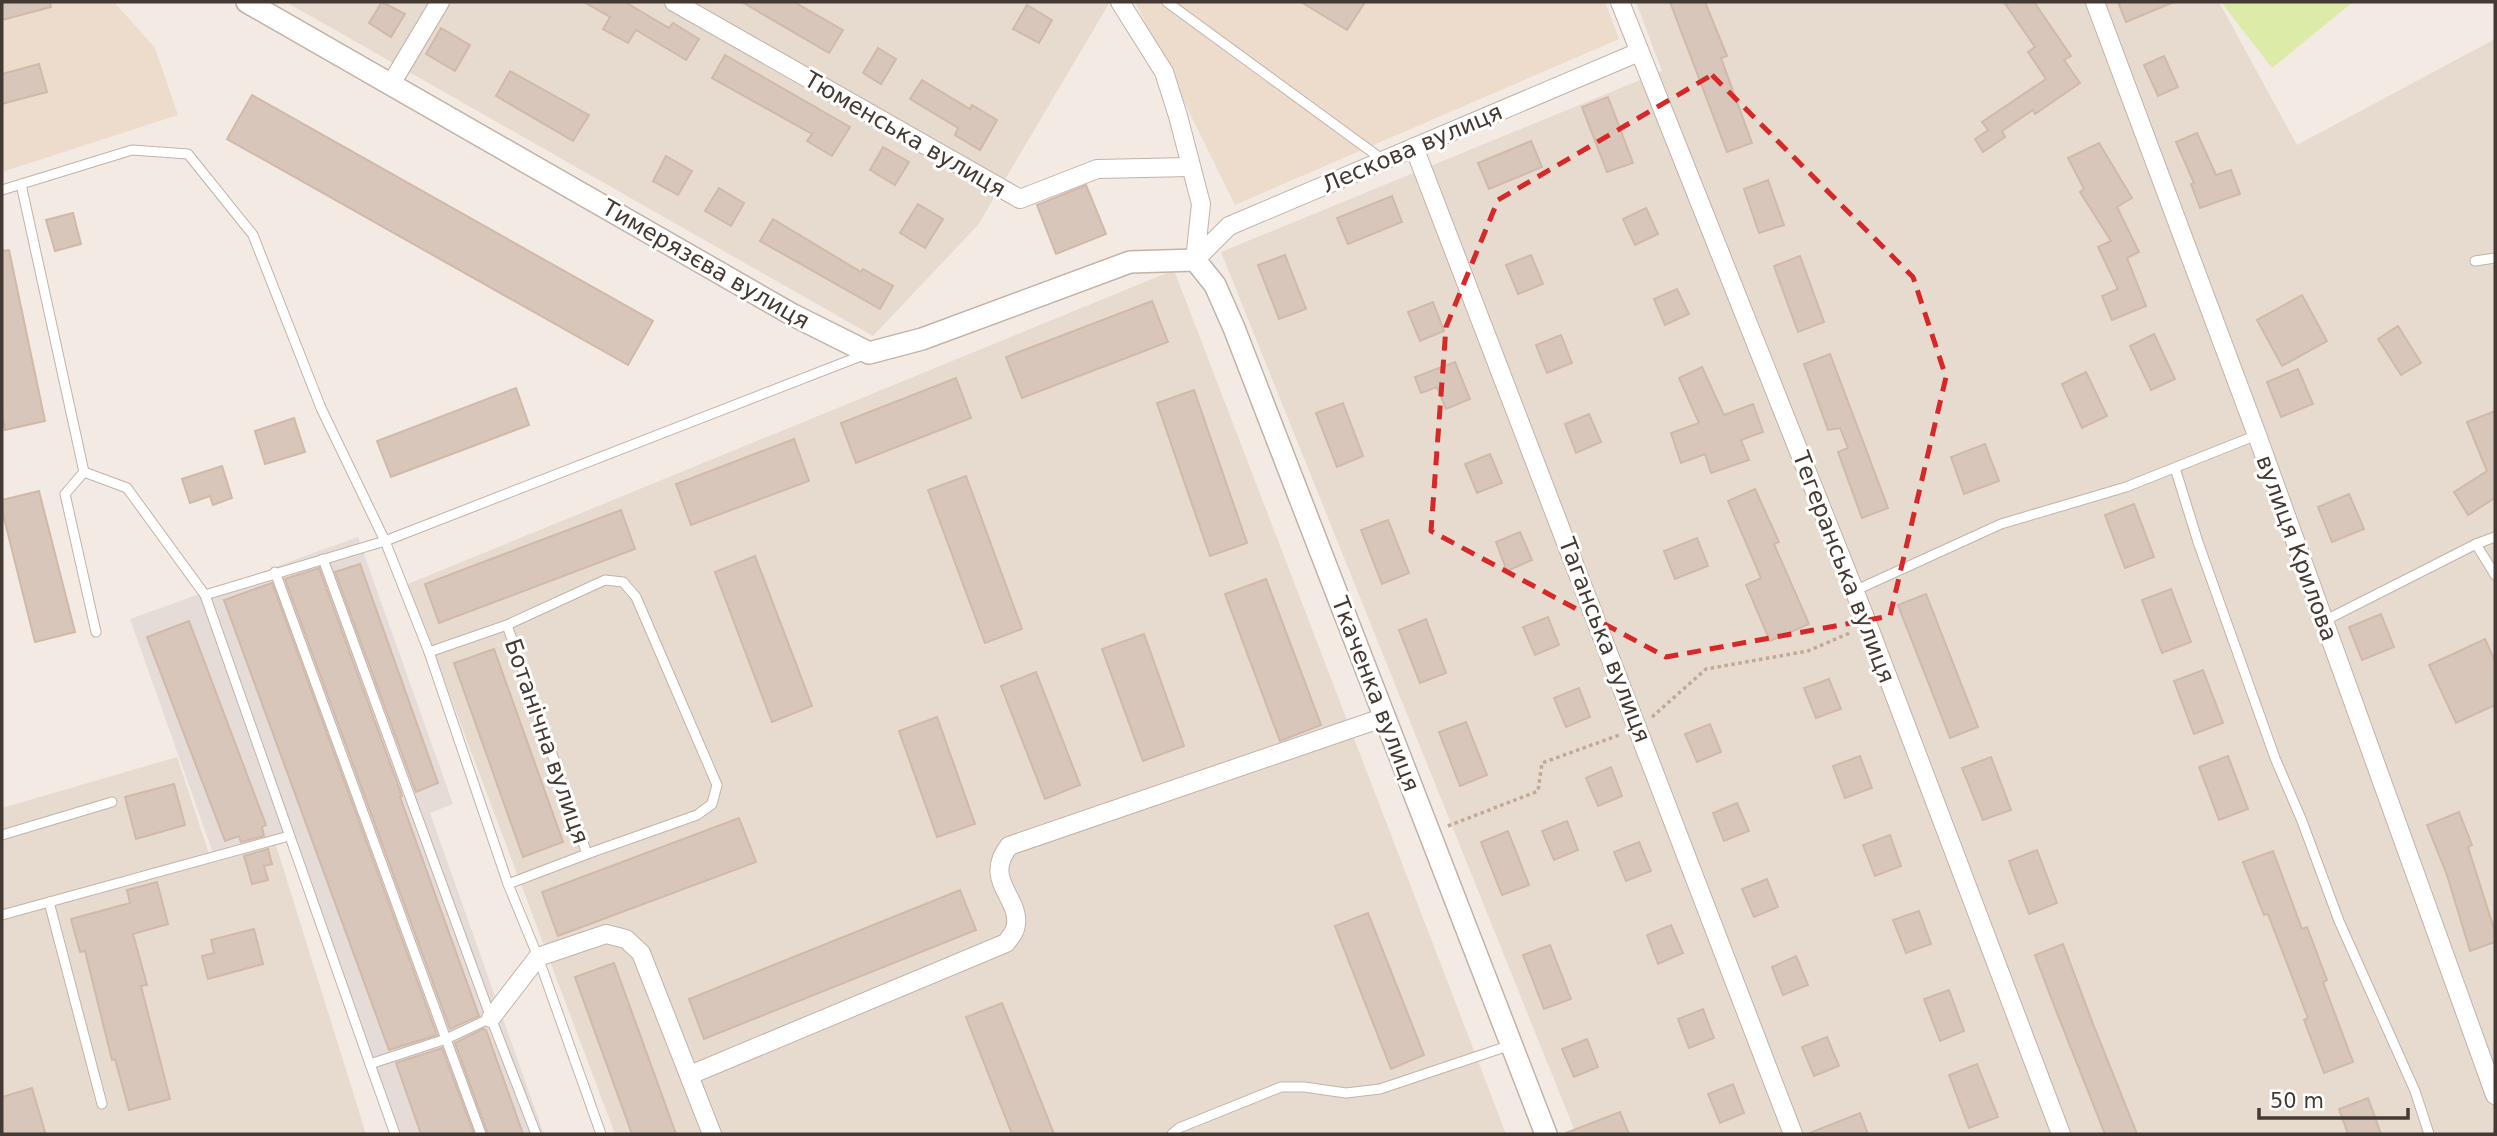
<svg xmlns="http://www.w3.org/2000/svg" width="2497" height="1136" font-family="'DejaVu Sans',sans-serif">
  <rect width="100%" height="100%" fill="#f3eae3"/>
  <!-- residential -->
  <g fill="#e7dbd0">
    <polygon points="286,2 1110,2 978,225 873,336"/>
    <polygon points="1636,2 2219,2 2297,145 2495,39 2495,1134 1576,1134 1221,252 1662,71"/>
    <polygon points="1174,270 1506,1134 615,1134 408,584"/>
    <polygon points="177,757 212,863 276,845 366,1134 2,1134 2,808"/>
  </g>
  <!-- industrial -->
  <polygon fill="#e5dcd8" points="358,537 453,804 430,813 544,1134 400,1134 293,829 213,853 130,619"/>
  <!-- education -->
  <g fill="#eddccb">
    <polygon points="2,2 114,2 155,48 178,115 2,172"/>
    <polygon points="1135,2 1605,2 1619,39 1235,205"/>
  </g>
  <!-- green -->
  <polygon fill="#dceba7" points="2221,2 2353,2 2272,68"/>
  <!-- building -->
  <g fill="#d8c6ba" stroke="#d1b9aa" stroke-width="2">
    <polygon points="2,2 50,2 51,7 2,20"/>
    <polygon points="382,2 405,14 391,37 369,23"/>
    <polygon points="584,2 625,2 669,28 673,23 699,39 686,60 636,30 628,43 603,29 610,17"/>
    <polygon points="742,2 794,2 843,30 829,53"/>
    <polygon points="1301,2 1365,2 1347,30"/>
    <polygon points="1670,2 1705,2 1727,56 1721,58 1752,143 1727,152"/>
    <polygon points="2004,2 2034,2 2071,56 2064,60 2080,83 2035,114 2033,110 2002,131 2005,137 1983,152 1975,139 1988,130 1982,122 2046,79 2028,52 2035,47"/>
    <polygon points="2118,2 2174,2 2126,22"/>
    <polygon points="1027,5 1052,20 1039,43 1013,29"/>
    <polygon points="441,28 470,45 455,71 426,54"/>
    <polygon points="878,48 896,59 881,84 863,73"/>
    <polygon points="725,55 850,127 832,156 807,141 812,134 712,78"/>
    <polygon points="2164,56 2178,87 2158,96 2144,65"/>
    <polygon points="39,64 47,92 2,104 2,74"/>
    <polygon points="510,71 589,115 573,141 496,96"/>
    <polygon points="922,80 970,109 972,105 997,120 980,150 955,135 958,128 910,99"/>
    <polygon points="252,95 653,321 628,365 227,139"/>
    <polygon points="1608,97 1633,163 1607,172 1582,107"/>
    <polygon points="2197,133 2216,175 2231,170 2240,194 2200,208 2191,184 2194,183 2176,142"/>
    <polygon points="1531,141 1542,167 1489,189 1478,163"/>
    <polygon points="2099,143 2132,198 2117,207 2139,252 2127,258 2146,306 2112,320 2102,296 2118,289 2098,247 2111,241 2080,192 2084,189 2068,158"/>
    <polygon points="883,147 909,162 895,185 870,170"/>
    <polygon points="666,156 692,171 678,195 653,181"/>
    <polygon points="1768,180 1784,225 1759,233 1744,189"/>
    <polygon points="1086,185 1106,234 1056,254 1037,205"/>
    <polygon points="719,188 744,203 731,226 705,211"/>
    <polygon points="1392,196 1402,222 1348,244 1337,218"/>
    <polygon points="918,204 943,219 925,248 900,233"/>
    <polygon points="1646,208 1658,234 1635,245 1623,219"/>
    <polygon points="73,213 81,244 55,251 46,220"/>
    <polygon points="773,219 861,272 863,269 893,286 880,309 760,241"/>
    <polygon points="9,250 45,421 5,430 2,414 2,251"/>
    <polygon points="1285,255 1306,309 1279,319 1258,265"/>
    <polygon points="1531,255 1543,284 1518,294 1506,265"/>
    <polygon points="1800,256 1824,322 1798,332 1774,266"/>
    <polygon points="1677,289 1689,314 1665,325 1654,299"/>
    <polygon points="2302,295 2327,341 2282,366 2257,320"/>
    <polygon points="1152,301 1168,342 1022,398 1006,357"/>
    <polygon points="1433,302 1444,331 1420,341 1408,312"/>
    <polygon points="2398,326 2421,363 2401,375 2378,339"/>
    <polygon points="2154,334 2175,379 2151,390 2130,346"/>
    <polygon points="1561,335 1572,363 1547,373 1536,345"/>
    <polygon points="1830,354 1888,508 1862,518 1838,452 1848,448 1840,428 1828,430 1804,364"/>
    <polygon points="1455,362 1470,399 1446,409 1437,387 1421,393 1415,377"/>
    <polygon points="1702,367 1724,415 1753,404 1763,432 1741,440 1749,460 1711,473 1705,454 1681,463 1671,433 1699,423 1679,378"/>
    <polygon points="2298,369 2313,404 2281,417 2267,382"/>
    <polygon points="2086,372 2107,416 2082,428 2062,384"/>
    <polygon points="956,378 971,418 856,463 841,423"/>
    <polygon points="516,388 529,425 391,477 377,441"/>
    <polygon points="1194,390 1247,543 1210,556 1157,403"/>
    <polygon points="1343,403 1363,456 1337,467 1316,413"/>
    <polygon points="2495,411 2495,498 2468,515 2454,492 2487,471 2467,422"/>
    <polygon points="1589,414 1601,442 1576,453 1565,424"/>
    <polygon points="294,418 305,452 265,464 255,431"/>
    <polygon points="794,439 809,481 691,525 676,484"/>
    <polygon points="1985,444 1999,481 1964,494 1951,457"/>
    <polygon points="1490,454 1502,483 1477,493 1465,464"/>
    <polygon points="222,466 232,498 213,505 210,496 190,503 182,479"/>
    <polygon points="966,476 1022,629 985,643 928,490"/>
    <polygon points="1755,489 1779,542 1774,544 1809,624 1770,641 1746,585 1761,578 1728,501"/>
    <polygon points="39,491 75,632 35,642 2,510 2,500"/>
    <polygon points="2349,494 2364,529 2332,542 2318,507"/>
    <polygon points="2134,504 2154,557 2125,568 2105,515"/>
    <polygon points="621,510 635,549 439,623 425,584"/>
    <polygon points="1388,520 1409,573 1382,584 1361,530"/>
    <polygon points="1520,532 1532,560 1507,571 1496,542"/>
    <polygon points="1697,538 1708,566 1675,579 1664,551"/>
    <polygon points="755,556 812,706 772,722 715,572"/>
    <polygon points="360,564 438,783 416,792 335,572"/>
    <polygon points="319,568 402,796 400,797 479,1016 450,1029 285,579"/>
    <polygon points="1266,579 1321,725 1280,741 1225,594"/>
    <polygon points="272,583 437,1035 389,1050 224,600"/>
    <polygon points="2171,589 2191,642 2162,653 2142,600"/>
    <polygon points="1926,594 1978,727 1950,738 1898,605"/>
    <polygon points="2381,614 2394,647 2362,660 2349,627"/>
    <polygon points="1548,617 1559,645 1535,655 1523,627"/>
    <polygon points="1426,619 1446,673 1420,683 1399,630"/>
    <polygon points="189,621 266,825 262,827 264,836 241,842 239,836 225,841 147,637"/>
    <polygon points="1144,634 1184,746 1143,761 1102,649"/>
    <polygon points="2485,639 2495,661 2495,705 2456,723 2429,665"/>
    <polygon points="494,649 563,842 523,857 454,663"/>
    <polygon points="2203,670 2223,723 2194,734 2174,681"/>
    <polygon points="1036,672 1080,785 1045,799 1001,686"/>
    <polygon points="1829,679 1841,709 1816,718 1804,688"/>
    <polygon points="1579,688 1590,717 1566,727 1554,698"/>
    <polygon points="937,717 975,824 937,837 899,731"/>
    <polygon points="1466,722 1487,775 1460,786 1439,732"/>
    <polygon points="1710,724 1721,752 1697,762 1685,734"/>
    <polygon points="1860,756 1872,788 1845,798 1833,766"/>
    <polygon points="2228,756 2248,809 2219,820 2199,767"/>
    <polygon points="1991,757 2011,810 1983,820 1962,768"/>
    <polygon points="1611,767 1622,796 1598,806 1586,778"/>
    <polygon points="174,784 185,825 136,839 125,797"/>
    <polygon points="1737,803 1749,831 1724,841 1713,813"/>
    <polygon points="2459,812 2472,845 2468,847 2495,932 2495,942 2470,951 2447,875 2427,825"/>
    <polygon points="739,818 756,862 558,936 542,892"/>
    <polygon points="1567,821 1578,850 1554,860 1542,831"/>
    <polygon points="1508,831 1529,885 1502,895 1481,842"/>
    <polygon points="1890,835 1901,866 1875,876 1863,845"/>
    <polygon points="1639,842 1651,871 1626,881 1614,852"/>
    <polygon points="268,849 272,864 264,866 268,880 252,884 244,856"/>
    <polygon points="2037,850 2057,903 2029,914 2009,861"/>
    <polygon points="2273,851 2302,929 2307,927 2327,980 2323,982 2353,1062 2324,1073 2304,1020 2308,1018 2268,914 2264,915 2243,862"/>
    <polygon points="1767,879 1778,907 1754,917 1742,889"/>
    <polygon points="157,882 168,924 133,934 147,985 141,986 170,1099 129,1110 115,1059 112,1060 85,951 80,952 71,919 130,903 127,890"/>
    <polygon points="960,890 976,930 704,1039 689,999"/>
    <polygon points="1919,911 1931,944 1906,953 1893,920"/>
    <polygon points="1368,913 1424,1055 1391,1069 1335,926"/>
    <polygon points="1671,925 1683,953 1658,964 1647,935"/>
    <polygon points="254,929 263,964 208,979 202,956 214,953 211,940"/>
    <polygon points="2063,944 2093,1024 2137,1134 2105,1134 2055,1008 2035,955"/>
    <polygon points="1550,945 1571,999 1544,1009 1523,955"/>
    <polygon points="1796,956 1808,985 1783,995 1772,967"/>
    <polygon points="614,963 676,1134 632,1134 575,977"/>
    <polygon points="1949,990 1964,1031 1940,1041 1924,999"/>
    <polygon points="1002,1003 1054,1134 1012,1134 966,1017"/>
    <polygon points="1703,1009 1714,1038 1689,1048 1678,1019"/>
    <polygon points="483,1029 486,1030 523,1134 488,1134 455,1043"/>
    <polygon points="1827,1037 1839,1066 1814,1076 1802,1047"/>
    <polygon points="1587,1039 1598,1067 1574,1077 1562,1049"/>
    <polygon points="442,1048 474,1134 421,1134 396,1063"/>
    <polygon points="1977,1064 1998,1117 1969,1128 1949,1075"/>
    <polygon points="1733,1084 1744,1113 1720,1123 1708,1094"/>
    <polygon points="32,1088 45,1132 37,1134 2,1134 2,1097"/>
    <polygon points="2368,1098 2381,1134 2348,1134 2339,1109"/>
    <polygon points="1620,1112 1629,1134 1566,1134 1566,1133"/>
    <polygon points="1860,1113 1868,1134 1810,1134 1810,1133"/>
  </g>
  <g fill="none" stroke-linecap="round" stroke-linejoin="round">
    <!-- service casing -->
    <g stroke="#c2b3a8" stroke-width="11">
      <g id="service">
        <polyline points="1167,2 1383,160"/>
        <polyline points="21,184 84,472 65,494 96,632"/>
        <polyline points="2,190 132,150 188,154 253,235 321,408 385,541 866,354"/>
        <polyline points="2475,261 2495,258"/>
        <polyline points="2175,468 2198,542 2275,758 2302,821 2339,921 2415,1091 2429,1134"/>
        <polyline points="84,472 127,488 205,595"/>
        <polyline points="2476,544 2495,575"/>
        <polyline points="323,559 491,1018 446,1039 481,1134"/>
        <polyline points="275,572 446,1039 370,1064 205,595 385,541 429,652 508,884"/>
        <polyline points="1854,591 2001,524 2126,487 2257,435"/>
        <polyline points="2324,621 2476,544 2495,537"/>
        <polyline points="507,625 605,580 623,582 636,597 717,785 712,804 697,815 587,854"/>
        <polyline points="429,652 507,625 587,854 508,884 538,957 601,1134"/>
        <polyline points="2,835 112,802"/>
        <polyline points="49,902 102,1104"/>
        <polyline points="2,915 289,836"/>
        <polyline points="491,1018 536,1134"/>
        <polyline points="370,1064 395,1134"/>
        <polyline points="1172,1134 1179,1128 1281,1087 1304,1087 1346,1093 1380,1089 1511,1045"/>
      </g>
    </g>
    <!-- minor casing -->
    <g stroke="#c2b3a8" stroke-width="20">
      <g id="minor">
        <polyline points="674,2 1020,199 1097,169 1190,167"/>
        <polyline points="1120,2 1164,72 1178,116 1201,204 1195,260"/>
        <polyline points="1620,2 1868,625 2061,1134"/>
        <polyline points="2095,2 2257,435 2495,1095"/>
        <polyline points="391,84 440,2"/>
        <polyline points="1414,147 1793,1134"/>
        <polyline points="1195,260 1229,226 1639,52"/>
        <polyline points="491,1018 538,957 606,934 626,939 641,953 712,1134"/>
        <path d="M690 1075 1006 943C1009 939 1014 933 1015 929 1024 899 981 882 1009 846L1385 717"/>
      </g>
    </g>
    <!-- tertiary casing -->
    <g stroke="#c2b3a8" stroke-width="24">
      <polyline id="tertiary" points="247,2 793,315 869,353 922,339 1130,262 1195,260 1215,285 1234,328 1546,1134"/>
    </g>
    <!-- path -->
    <g stroke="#c2a895" stroke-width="3.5" stroke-dasharray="3.5 3.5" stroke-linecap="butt">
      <polyline points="1652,717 1706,669 1808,651 1852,632"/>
      <polyline points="1448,826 1538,791 1542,763 1622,734"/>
    </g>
    <!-- service -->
    <use href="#service" stroke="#fff" stroke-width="9"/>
    <!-- minor -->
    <use href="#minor" stroke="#fff" stroke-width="18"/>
    <!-- tertiary -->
    <use href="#tertiary" stroke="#fff" stroke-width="21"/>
  </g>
  <!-- marked area -->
  <path fill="none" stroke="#d62828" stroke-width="5" stroke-dasharray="14 9" stroke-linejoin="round" d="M1712 75 1913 277 1946 377 1890 616 1666 657 1431 531 1446 327 1498 200Z"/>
  <g text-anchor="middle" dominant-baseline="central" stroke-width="6" stroke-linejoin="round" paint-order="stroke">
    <!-- street labels -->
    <g font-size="23" fill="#453a33" stroke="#fff">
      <text transform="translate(905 134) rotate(30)">Тюменська вулиця</text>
      <text transform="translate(1412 148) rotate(-23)">Лескова вулиця</text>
      <text transform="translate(706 264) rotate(30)">Тимерязєва вулиця</text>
      <text transform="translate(2297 548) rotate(70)">вулиця Крилова</text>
      <text transform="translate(1844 567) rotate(69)">Тегеранська вулиця</text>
      <text transform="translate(1605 640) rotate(69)">Таганська вулиця</text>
      <text transform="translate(1376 694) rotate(69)">Ткаченка вулиця</text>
      <text transform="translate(547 741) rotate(71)">Ботанічна вулиця</text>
    </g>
  </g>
  <!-- border -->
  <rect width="2497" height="1136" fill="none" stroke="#453a33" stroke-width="7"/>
  <!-- scale -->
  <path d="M2259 1108v10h149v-10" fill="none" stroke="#453a33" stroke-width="3.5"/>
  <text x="2270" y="1108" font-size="21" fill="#453a33" stroke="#ffffff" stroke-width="5" paint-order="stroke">50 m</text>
</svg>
